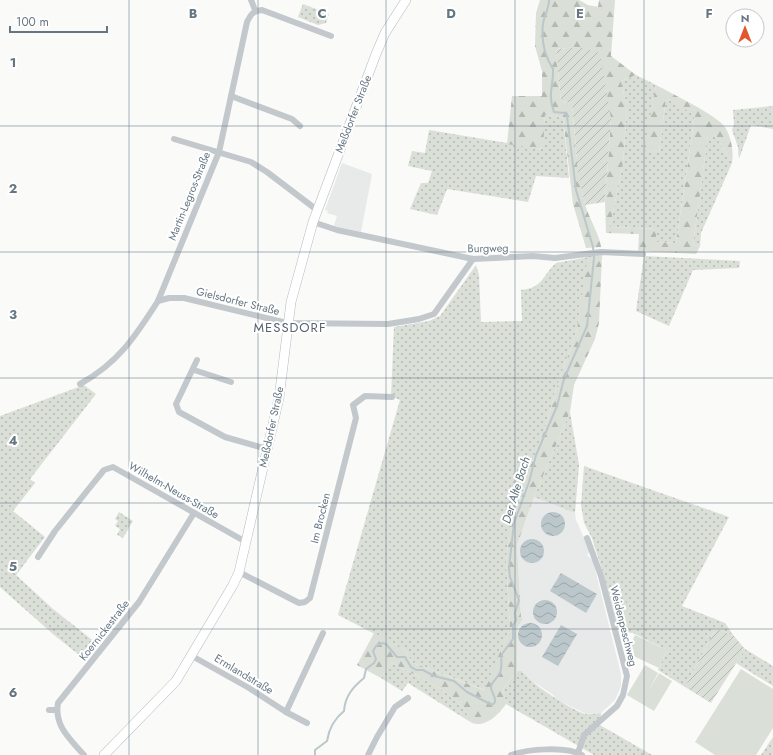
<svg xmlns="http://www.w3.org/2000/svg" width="773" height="755" font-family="Jost,sans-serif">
  <defs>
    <pattern id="grass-dots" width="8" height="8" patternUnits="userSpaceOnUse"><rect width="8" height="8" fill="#dadfd7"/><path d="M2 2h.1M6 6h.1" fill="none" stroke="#b4b9b4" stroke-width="1.8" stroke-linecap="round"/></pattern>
    <pattern id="forest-firs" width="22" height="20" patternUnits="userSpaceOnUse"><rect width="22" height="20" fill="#dadfd7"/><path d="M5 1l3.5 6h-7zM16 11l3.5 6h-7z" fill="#b4b9b4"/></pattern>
    <pattern id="garden-furrows" width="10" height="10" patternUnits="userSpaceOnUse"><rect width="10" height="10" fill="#dadfd7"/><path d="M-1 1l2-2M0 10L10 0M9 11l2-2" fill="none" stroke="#b4b9b4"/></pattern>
    <pattern id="water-waves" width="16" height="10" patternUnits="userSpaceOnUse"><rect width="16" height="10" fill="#bbc7cb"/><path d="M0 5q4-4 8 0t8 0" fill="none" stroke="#9ca6aa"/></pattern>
  </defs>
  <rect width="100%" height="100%" fill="#fafaf8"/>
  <!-- built -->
  <g fill="#e8e9e9">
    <polygon points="342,163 372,174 361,232 334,226 337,216 327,213 328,211 325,210"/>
    <polygon points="534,497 575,513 576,520 590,551 587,555 593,561 621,674 621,686 615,700 601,713 586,714 558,700 552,694 526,677 522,671 517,671 517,628 523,619 521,617 517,545"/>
  </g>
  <!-- grass -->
  <g fill="url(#grass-dots)">
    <polygon points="303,4 329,14 326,23 318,25 298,17"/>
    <polygon points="636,75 656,85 645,150 659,152 666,98 695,114 676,243 656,242 656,229 610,227 623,163 627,108 621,81"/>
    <polygon points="773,106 773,129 751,125 739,159 738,147 732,130 734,125 733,110"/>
    <polygon points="545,114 563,118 569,178 536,176 528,202 447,189 437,215 410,209 421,183 428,183 432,171 408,166 412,151 425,153 429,130 542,149"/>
    <polygon points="708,134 715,135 732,163 701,233 700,246 693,245"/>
    <polygon points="644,256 740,261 739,268 693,270 669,326 636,311"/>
    <path d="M589 257 577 329 555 392 545 429 530 467 516 475 514 485 525 489 515 511 509 536 506 560 510 629 485 690 413 663 404 649 338 615 400 400 391 396 394 327 429 321 440 316 476 265 479 275 481 322 522 321 521 290C543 288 542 276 556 263Z"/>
    <polygon points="84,385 96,394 30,479 35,483 13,511 45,537 16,575 53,609 96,643 83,658 54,635 0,587 0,416"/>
    <polygon points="570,412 579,465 575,513 534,497"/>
    <polygon points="584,466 729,517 682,606 725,623 734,636 716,628 685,687 658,670 667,650 633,633 622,632 617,627 603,573 592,538 584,523 581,505"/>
    <polygon points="119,512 133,521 123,538 117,535 120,529 115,526 118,521 115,519"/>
    <polygon points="745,649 773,666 773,686 736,663"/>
    <path d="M391 662C419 679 459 691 472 723L408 683 402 691 381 678Z"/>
    <path d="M517 671H522C528 682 572 710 585 714 590 715 596 713 601 713L600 725 652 755H594L506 704 503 689Z"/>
    <polygon points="773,737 773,755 761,755"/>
  </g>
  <!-- forest -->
  <g fill="url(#forest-firs)">
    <path d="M540 0H579L588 5 598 7 599 0H615L611 56 636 75 621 81 627 108 623 163 610 227 656 229V242L676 243 695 115 666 98 659 152 644 150 656 85C669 92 718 116 725 127 731 137 734 151 732 163L715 135H708L693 245 700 246 696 254 638 251 639 234 606 233 605 202 611 118 579 47 556 49 561 102 572 103C575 136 576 171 585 204 588 216 601 238 601 247L586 248 573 204 563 118 545 114 543 149 507 144 512 96H542V71L535 46 536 13Z"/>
    <path d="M588 255H602L599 323 595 339 574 385 570 412 534 497 517 545 521 617 523 619 517 628V671L503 689 506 704C499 714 486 728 472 723 459 691 419 679 391 662L381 678 357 665 374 633 404 649 413 663 484 690 510 629 506 560 509 536 515 511 525 489 514 485 516 475 530 467 545 429 555 392 577 329Z"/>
  </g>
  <!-- garden -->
  <g fill="url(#garden-furrows)">
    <polygon points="579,47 600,53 611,118 605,202 585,205 578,174 572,103 561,102 556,49"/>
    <polygon points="716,628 734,636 745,649 711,703 685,687"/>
  </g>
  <!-- pitch -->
  <g fill="#dadfd7">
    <polygon points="625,598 630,620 618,622 613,601"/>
    <polygon points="635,635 667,650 659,668 627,653"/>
    <polygon points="645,665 658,673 648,692 659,673 672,681 654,711 627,695"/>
    <polygon points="741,669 773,689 773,728 756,755 715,755 695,742"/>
  </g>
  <!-- water -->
  <g fill="url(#water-waves)">
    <circle cx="553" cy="524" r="12"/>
    <circle cx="532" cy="551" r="12"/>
    <polygon points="561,573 597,594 586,613 550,591"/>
    <circle cx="545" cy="612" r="12"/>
    <circle cx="530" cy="635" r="12"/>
    <polygon points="561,625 577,634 558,666 542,657"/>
  </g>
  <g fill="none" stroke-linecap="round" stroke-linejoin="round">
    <!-- stream -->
    <path stroke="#bbc7cb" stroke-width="2" d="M315 755V750L327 741C329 728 334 719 344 711 345 696 353 687 364 678L366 669 374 663 376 659 373 651 376 646 382 643 386 644 397 657H405L411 667 416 670H423L434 676 454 681 467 692 492 705 495 702C496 696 491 693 491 687 491 682 498 678 500 673 503 666 500 660 502 654L513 639V626L516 620 515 613 519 600 510 577 509 568 514 523 529 482 536 455 557 406 564 379 587 326 594 258 593 247 576 190 567 116 565 113 554 112C547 93 554 85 553 69 544 55 541 41 543 24 544 16 549 9 549 0"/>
    <!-- secondary casing -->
    <g stroke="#b3babf" stroke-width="10">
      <polyline id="secondary" points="104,755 176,681 233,585 239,572 279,398 291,302 313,222 376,54 385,33 406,0"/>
    </g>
    <!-- street -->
    <g stroke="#c3c8cc" stroke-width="6">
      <polyline points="251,0 255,10"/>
      <polyline points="231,96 292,119 300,126"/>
      <polyline points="174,139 251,162 267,172 317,210"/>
      <polyline points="313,222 337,230 473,259 533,256 555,258 601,252 643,254"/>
      <path d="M158 301 219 152 247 22C251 14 253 11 262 10L331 36"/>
      <polyline points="197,360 176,404 179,412 225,437 267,449"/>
      <polyline points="194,370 231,382"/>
      <path d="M80 384C118 363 135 337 158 301L169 298H184L287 323 388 324 419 319 434 314 473 259"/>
      <polyline points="38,557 55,531 87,491 104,470 113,467 246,542"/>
      <polyline points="239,572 299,603 305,602 310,598 356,418 353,405 365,396 392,397"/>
      <polyline points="192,656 249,688 286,712 307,723"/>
      <polyline points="49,710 57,710"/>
      <polyline points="286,712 323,633"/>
      <polyline points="578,753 584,735 617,706 623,695 627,676 601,576 587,538"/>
      <path d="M84 755C70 739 54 726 58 703L139 602 194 513"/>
      <polyline points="368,755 377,737 395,707 408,698"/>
      <path d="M511 755C528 749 566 746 582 755"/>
    </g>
    <!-- secondary -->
    <use href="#secondary" stroke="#fff" stroke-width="9"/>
  </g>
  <!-- grid -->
  <path fill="none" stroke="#657683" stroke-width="1" stroke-opacity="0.55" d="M129 0V755M258 0V755M386 0V755M515 0V755M644 0V755M0 126H773M0 252H773M0 378H773M0 503H773M0 629H773"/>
  <g text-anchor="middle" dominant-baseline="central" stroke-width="4" stroke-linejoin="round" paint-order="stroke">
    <!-- street labels -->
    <g font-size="11" fill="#657683" stroke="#fff">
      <text transform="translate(353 114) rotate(-69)">Meßdorfer Straße</text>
      <text transform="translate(189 196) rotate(-68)">Martin-Legros-Straße</text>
      <text transform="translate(488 248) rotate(-1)">Burgweg</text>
      <text transform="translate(238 301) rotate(14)">Gielsdorfer Straße</text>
      <text transform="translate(271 427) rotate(-78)">Meßdorfer Straße</text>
      <text transform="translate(174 490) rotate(30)">Wilhelm-Neuss-Straße</text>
      <text transform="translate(320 518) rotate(-76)">Im Brocken</text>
      <text transform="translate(624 626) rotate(76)">Weidenpeschweg</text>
      <text transform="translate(104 630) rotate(-52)">Koernickestraße</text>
      <text transform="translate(244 674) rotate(31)">Ermlandstraße</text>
    </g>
    <!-- water labels -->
    <g font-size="12" font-style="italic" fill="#60757c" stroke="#fff">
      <text transform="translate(516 490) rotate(-73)">Der Alte Bach</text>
    </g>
    <!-- quarter labels -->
    <g font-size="13" letter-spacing="1" fill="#57646e" stroke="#fff">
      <text x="290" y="327">MESSDORF</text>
    </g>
  </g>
  <g font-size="13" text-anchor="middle" font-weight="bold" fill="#657683" stroke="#fff" stroke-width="4" stroke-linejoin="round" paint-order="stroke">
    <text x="193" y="18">B</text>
    <text x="322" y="18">C</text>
    <text x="451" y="18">D</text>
    <text x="580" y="18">E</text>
    <text x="709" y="18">F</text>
    <text x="13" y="67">1</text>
    <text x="13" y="193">2</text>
    <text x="13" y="319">3</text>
    <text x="13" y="445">4</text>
    <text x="13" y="571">5</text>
    <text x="13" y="697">6</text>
  </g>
  <!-- north arrow -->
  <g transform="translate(745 28)"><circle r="19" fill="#ffffff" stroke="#c1c8cd"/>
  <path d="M0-3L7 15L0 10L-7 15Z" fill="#e4572e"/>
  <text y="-6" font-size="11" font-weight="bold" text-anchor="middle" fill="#657683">N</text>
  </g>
  <!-- scale -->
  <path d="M10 26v6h97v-6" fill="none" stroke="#657683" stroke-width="2"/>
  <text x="16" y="26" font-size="12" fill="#657683" stroke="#ffffff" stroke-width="3" paint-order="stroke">100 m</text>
</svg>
